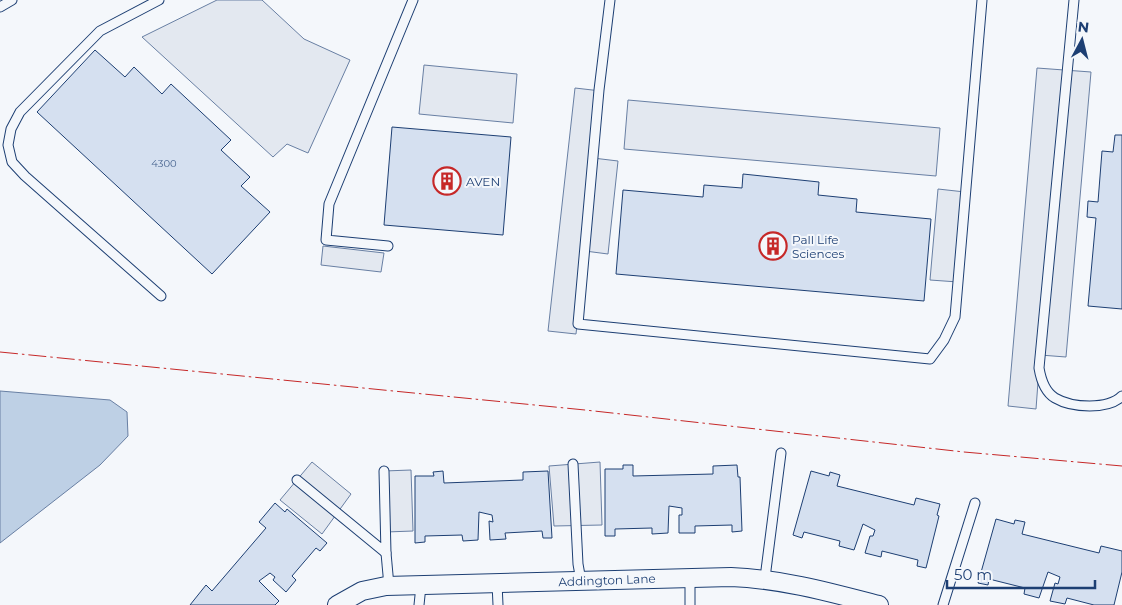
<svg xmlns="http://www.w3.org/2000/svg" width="1122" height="605" font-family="Montserrat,sans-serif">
  <rect width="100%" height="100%" fill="#f4f7fb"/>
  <!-- parking -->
  <g fill="#e3e8f0" stroke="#687fa3">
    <polygon points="217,0 262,0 304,39 350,60 308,153 287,144 273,157 142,37"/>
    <polygon points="424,65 517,74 513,123 419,114"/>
    <polygon points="1037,68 1091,72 1066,357 1040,355 1036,409 1008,406"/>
    <polygon points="575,88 601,91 593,158 618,161 608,254 585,251 576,334 548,331"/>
    <polygon points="628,100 940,128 936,176 624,149"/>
    <polygon points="938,189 965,192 958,282 930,280"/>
    <polygon points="323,246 384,253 381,272 321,265"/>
    <polygon points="312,462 351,494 322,534 280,500"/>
    <polygon points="600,462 602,525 554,526 549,466"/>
    <polygon points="411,470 413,531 386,532 384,471"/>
  </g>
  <!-- water -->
  <polygon fill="#bed0e5" stroke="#687fa3" points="0,391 110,400 127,412 128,436 100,465 0,543"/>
  <!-- building -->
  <g fill="#d5e0f0" stroke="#1d3f73">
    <polygon points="95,50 125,77 134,67 162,94 171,84 231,140 221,150 250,177 241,186 270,212 212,274 37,112"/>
    <polygon points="392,127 511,137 503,235 384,225"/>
    <polygon points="1115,135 1122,135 1122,309 1088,306 1096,218 1087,217 1088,201 1098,202 1102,151 1113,152"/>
    <polygon points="743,174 819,182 818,195 857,199 856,212 931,219 924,301 616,274 623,190 703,197 704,185 742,188"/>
    <polygon points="623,465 633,465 633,476 713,474 713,466 737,465 738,477 740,477 742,531 732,532 732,525 695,526 695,533 679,533 679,515 682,515 682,508 669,506 668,533 652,534 652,528 615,529 615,536 605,536 605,469 623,469"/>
    <polygon points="443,471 444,483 523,480 523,472 548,471 552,538 543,538 542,531 505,533 506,539 490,540 489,521 493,522 492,515 479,512 478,540 463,541 462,535 425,536 425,542 415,543 415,476 434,476 433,472"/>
    <polygon points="811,471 829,476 830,472 840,475 837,486 914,505 916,498 940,504 937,515 939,516 926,568 917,566 918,560 882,551 881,557 865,553 870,536 873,536 875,530 863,524 854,550 839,546 840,541 804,532 802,538 793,535"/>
    <polygon points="275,503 285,512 287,509 327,543 320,551 316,548 292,576 296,580 286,592 273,580 275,577 270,573 259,581 279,601 275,605 190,605 206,585 212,591 266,528 259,522"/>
    <polygon points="996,519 1014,524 1015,520 1025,522 1022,534 1099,553 1101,546 1122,551 1122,572 1114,605 1094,605 1067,598 1065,604 1050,601 1055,583 1058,584 1060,577 1048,572 1039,598 1024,594 1025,588 989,579 988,585 978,583"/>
  </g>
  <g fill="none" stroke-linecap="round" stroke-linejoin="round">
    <!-- service casing -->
    <g stroke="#1d3f73" stroke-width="11">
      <g id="service">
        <polyline points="159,0 100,31 20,112 11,129 8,145 12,162 25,176 161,296"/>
        <polyline points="610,0 599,90 578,324 930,359 944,340 955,317 982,0"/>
        <path d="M1074 0 1039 368C1041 380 1045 392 1055 398 1072 408 1108 410 1122 396"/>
        <polyline points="0,7 12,0"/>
        <polyline points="388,246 326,240 329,204 413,0"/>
        <polyline points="573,464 578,564 581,581"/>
        <polyline points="297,480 386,553 384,471"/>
        <polyline points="386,553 389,586"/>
        <polyline points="690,577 690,605"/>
        <polyline points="765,578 781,453"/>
        <polyline points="497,583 498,605"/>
        <polyline points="419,605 421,586"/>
        <polyline points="943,605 975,503"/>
      </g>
    </g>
    <!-- minor casing -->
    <g stroke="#1d3f73" stroke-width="20">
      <path id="minor" d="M337 605 362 591 386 586 731 577C782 579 829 592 879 605"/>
    </g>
    <!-- service -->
    <use href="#service" stroke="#f4f7fb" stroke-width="9"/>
    <!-- minor -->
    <use href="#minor" stroke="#f4f7fb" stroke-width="18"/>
    <!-- power -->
    <polyline stroke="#c62828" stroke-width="1" stroke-dasharray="18 4 2.5 4" stroke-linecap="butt" points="0,352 585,410 964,452 1122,466"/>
  </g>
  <!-- icons -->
  <defs>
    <g id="building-ring" transform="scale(1.4375)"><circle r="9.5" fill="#f4f7fb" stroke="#c62828" stroke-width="1.5"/><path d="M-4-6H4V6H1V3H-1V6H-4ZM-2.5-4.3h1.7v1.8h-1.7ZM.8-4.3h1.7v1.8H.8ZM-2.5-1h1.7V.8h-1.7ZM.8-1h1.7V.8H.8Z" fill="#c62828"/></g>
  </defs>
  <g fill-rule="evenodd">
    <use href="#building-ring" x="447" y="181"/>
    <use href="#building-ring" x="773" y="246"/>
  </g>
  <g text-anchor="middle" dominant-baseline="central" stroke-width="4" stroke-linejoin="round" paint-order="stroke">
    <!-- number labels -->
    <g font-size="10" fill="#4b6792">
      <text x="164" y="163">4300</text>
    </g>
    <!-- poi labels -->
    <g font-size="12" fill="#1d3f73" stroke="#f4f7fb" text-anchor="start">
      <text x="466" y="181">AVEN</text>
      <text x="792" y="239">Pall Life<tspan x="792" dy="14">Sciences</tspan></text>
    </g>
    <!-- street labels -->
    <g font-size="12" fill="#1d3f73" stroke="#f4f7fb">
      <text transform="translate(607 580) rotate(-2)">Addington Lane</text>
    </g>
  </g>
  <!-- north arrow -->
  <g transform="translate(1082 40) rotate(7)" stroke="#f4f7fb" stroke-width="4" paint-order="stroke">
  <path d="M0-4L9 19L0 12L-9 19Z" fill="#1d3f73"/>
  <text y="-8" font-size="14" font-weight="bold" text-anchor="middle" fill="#1d3f73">N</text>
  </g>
  <!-- scale -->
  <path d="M947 580v8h148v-8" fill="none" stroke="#1d3f73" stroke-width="2.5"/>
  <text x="954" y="580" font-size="15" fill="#1d3f73" stroke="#f4f7fb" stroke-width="4" paint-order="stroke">50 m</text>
</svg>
